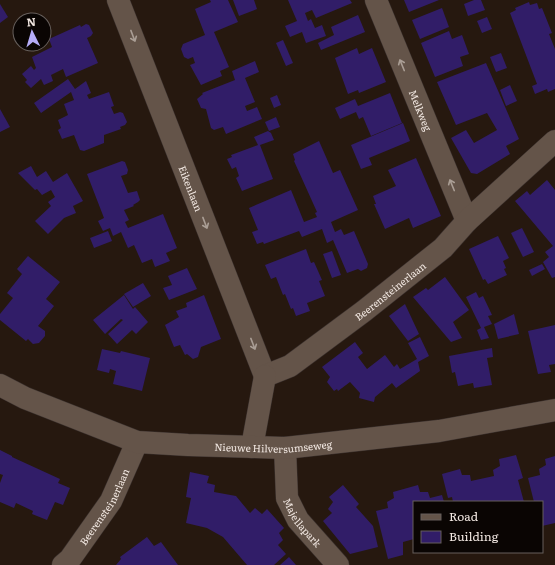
<svg xmlns="http://www.w3.org/2000/svg" width="555" height="565" font-family="Literata,serif">
  <rect width="100%" height="100%" fill="#26180f"/>
  <!-- building -->
  <g fill="#311d68">
    <polygon points="210,0 228,0 238,22 214,32 229,67 220,71 222,76 201,85 190,65 195,63 193,57 188,59 184,57 181,49 183,44 205,35 195,9 211,2"/>
    <polygon points="233,0 254,0 257,9 239,16"/>
    <polygon points="288,0 350,0 352,3 316,18 312,10 305,13 308,21 311,19 315,28 322,25 326,36 306,43 302,32 290,37 285,26 297,21"/>
    <polygon points="404,0 439,0 409,12"/>
    <polygon points="474,0 481,0 485,10 468,16 464,4"/>
    <polygon points="529,2 530,5 537,3 539,9 542,8 552,33 549,34 555,49 555,89 548,92 547,89 535,94 532,86 537,84 510,13 516,10 515,8"/>
    <polygon points="0,4 8,17 0,23"/>
    <polygon points="442,8 449,27 420,39 412,20"/>
    <polygon points="358,15 365,32 321,50 318,43 334,35 331,27"/>
    <polygon points="487,17 492,29 482,33 477,21"/>
    <polygon points="86,24 89,25 93,33 91,36 87,38 98,63 66,77 63,69 51,75 53,81 44,85 41,79 31,88 25,82 27,80 22,74 31,66 34,70 36,68 32,57 52,47 49,39 80,25 81,27"/>
    <polygon points="449,31 452,39 462,35 469,54 460,57 463,66 435,77 421,43"/>
    <polygon points="283,40 293,63 286,66 276,43"/>
    <polygon points="357,48 359,54 372,48 386,82 359,93 358,90 348,94 335,58"/>
    <polygon points="501,53 507,68 496,72 490,57"/>
    <polygon points="255,61 259,72 245,78 255,102 245,106 247,111 257,107 262,119 226,134 223,127 214,130 211,128 206,109 201,108 197,99 203,94 202,93 235,80 232,71"/>
    <polygon points="486,63 519,139 506,146 510,154 477,174 471,173 451,138 466,130 474,143 497,130 487,113 456,125 437,82"/>
    <polygon points="68,79 75,89 86,81 91,93 87,95 89,99 109,92 114,106 111,107 114,114 120,112 123,113 127,122 125,125 120,127 121,129 104,135 104,143 84,151 80,150 74,135 62,139 58,130 61,128 58,120 68,115 64,104 74,100 71,92 41,113 34,103"/>
    <polygon points="510,85 517,101 506,106 500,90"/>
    <polygon points="390,93 402,123 371,136 363,117 359,119 356,112 340,119 335,108 355,99 358,106"/>
    <polygon points="277,95 281,105 274,108 270,98"/>
    <polygon points="0,109 10,127 0,132"/>
    <polygon points="276,117 280,127 269,131 265,122"/>
    <polygon points="403,123 410,141 369,158 372,165 361,169 351,145"/>
    <polygon points="268,131 271,133 274,140 260,145 273,179 242,191 236,178 239,176 236,167 232,169 227,159 232,157 231,155 258,145 254,137"/>
    <polygon points="319,141 333,173 340,170 358,210 331,222 335,232 341,229 344,235 354,231 368,264 367,268 361,271 358,269 347,273 333,240 327,243 322,229 302,237 299,231 264,244 263,242 257,244 252,232 258,230 249,208 291,190 304,222 317,217 315,213 317,212 294,161 295,160 293,154"/>
    <polygon points="416,158 441,216 413,228 409,218 385,229 374,204 376,204 373,196 396,186 388,170"/>
    <polygon points="122,161 125,162 128,170 127,174 121,176 128,193 137,191 140,200 138,202 133,205 134,206 124,210 129,220 125,222 128,228 163,214 177,248 166,253 170,261 155,267 152,259 142,263 134,245 128,248 121,232 113,236 110,228 103,231 98,221 104,218 87,174"/>
    <polygon points="31,166 37,177 46,171 53,182 67,173 83,201 73,206 76,213 64,218 48,234 35,221 51,206 48,202 55,197 51,190 42,195 37,189 35,190 18,173"/>
    <polygon points="547,180 555,190 555,277 552,278 543,262 549,257 545,252 553,246 515,201 527,191 530,195"/>
    <polygon points="522,228 534,252 523,257 511,233"/>
    <polygon points="108,231 112,241 94,248 90,238"/>
    <polygon points="498,236 509,258 503,261 506,268 504,269 507,275 488,284 485,279 483,280 469,249"/>
    <polygon points="306,249 311,263 314,262 322,280 319,281 325,296 307,303 310,311 296,316 293,308 291,309 285,294 283,295 276,277 271,279 265,265"/>
    <polygon points="332,251 341,275 332,278 323,254"/>
    <polygon points="28,256 60,282 46,299 54,306 38,326 45,331 45,336 39,343 33,344 28,339 26,341 0,320 0,314 13,298 7,293 22,274 17,269"/>
    <polygon points="542,264 545,269 532,276 529,270"/>
    <polygon points="187,268 197,289 169,300 163,288 172,285 168,276"/>
    <polygon points="445,277 469,310 453,322 462,338 451,342 413,297 426,288 428,290"/>
    <polygon points="143,283 151,296 133,307 124,294"/>
    <polygon points="476,292 479,298 483,296 492,315 488,316 492,324 484,327 489,338 481,340 477,330 481,328 466,297"/>
    <polygon points="124,295 133,309 135,307 148,322 136,334 132,330 117,344 108,334 123,320 121,319 105,334 93,320"/>
    <polygon points="204,295 221,339 201,347 198,357 193,359 187,354 185,355 180,345 174,347 165,325 179,317 176,311 187,307 186,303"/>
    <polygon points="405,304 419,334 408,341 389,316"/>
    <polygon points="514,314 519,334 498,339 494,324"/>
    <polygon points="555,325 555,364 549,365 551,372 538,374 528,331"/>
    <polygon points="420,337 429,356 418,362 420,371 396,388 392,383 375,397 374,402 359,398 360,393 350,382 338,391 337,389 334,391 327,382 330,377 322,367 355,342 363,353 358,357 367,369 385,355 394,367 397,364 400,369 417,359 408,343"/>
    <polygon points="492,348 493,357 487,358 492,385 474,388 473,383 458,386 455,372 452,373 449,356"/>
    <polygon points="102,349 120,353 121,351 150,358 142,391 113,384 116,371 110,369 109,373 97,370"/>
    <polygon points="0,450 12,456 12,457 60,479 58,483 70,488 63,505 55,502 47,520 32,514 33,511 16,503 14,508 0,502 0,483 3,475 0,474"/>
    <polygon points="516,455 523,478 518,480 524,502 453,502 452,497 448,498 442,474 460,469 462,475 470,475 471,481 494,476 493,470 500,466 499,459"/>
    <polygon points="555,456 555,523 542,526 542,502 534,502 528,478 540,475 539,469 546,465 545,459"/>
    <polygon points="190,472 209,476 207,483 215,485 214,492 236,496 250,513 255,508 262,514 267,509 284,528 279,533 283,540 278,545 286,554 274,565 247,565 223,537 207,528 186,523 191,498 186,497"/>
    <polygon points="343,485 359,504 356,507 373,526 378,547 350,554 323,521 332,513 328,509 333,502 329,497"/>
    <polygon points="418,485 420,492 428,492 430,498 442,495 444,502 414,502 414,539 403,542 403,555 388,559 376,511 388,508 387,502 394,498 393,492"/>
    <polygon points="147,537 154,546 161,542 178,565 116,565 121,559 120,557"/>
    <polygon points="289,557 296,565 280,565"/>
  </g>
  <g fill="none" stroke-linecap="round" stroke-linejoin="round">
    <!-- street casing -->
    <g stroke="#3b312e" stroke-width="23">
      <g id="street">
        <path id="s1" d="M118 0 265 376"/>
        <path id="s2" d="M376 0 467 221"/>
        <path id="s3" d="M265 376 290 366 364 311 443 248 467 221 555 141"/>
        <polyline points="252,447 265,376"/>
        <path id="s4" d="M285 448 287 498 298 520 338 565"/>
        <path id="s5" d="M63 565 70 559 111 501 137 442"/>
      </g>
    </g>
    <!-- secondary casing -->
    <g stroke="#3b312e" stroke-width="23">
      <g id="secondary">
        <path id="s6" d="M0 385 25 398 137 442 188 445 285 448 439 431 555 410"/>
      </g>
    </g>
    <!-- street -->
    <use href="#street" stroke="#645449" stroke-width="22"/>
    <!-- secondary -->
    <use href="#secondary" stroke="#645449" stroke-width="22"/>
  </g>
  <!-- one-way arrows -->
  <defs><path id="oneway-shaft" d="M-6 0H5M1.5-3L5.5 0L1.5 3" fill="none" stroke-width="1.6" stroke-linecap="round" stroke-linejoin="round"/></defs>
  <g stroke="#aa9e95">
    <use href="#oneway-shaft" transform="translate(133 36) rotate(69)"/>
    <use href="#oneway-shaft" transform="translate(402 65) rotate(-112)"/>
    <use href="#oneway-shaft" transform="translate(452 185) rotate(-112)"/>
    <use href="#oneway-shaft" transform="translate(205 223) rotate(69)"/>
    <use href="#oneway-shaft" transform="translate(253 344) rotate(69)"/>
  </g>
  <g text-anchor="middle" dominant-baseline="central" stroke-width="3" stroke-linejoin="round" paint-order="stroke">
    <!-- street labels -->
    <g font-size="10" fill="#f1e7e1" stroke="#0a0503">
      <text stroke="none"><textPath href="#s2" startOffset="119">Melkweg</textPath></text>
      <text stroke="none"><textPath href="#s1" startOffset="202">Eikenlaan</textPath></text>
      <text stroke="none"><textPath href="#s3" startOffset="152">Beerensteinerlaan</textPath></text>
      <text stroke="none"><textPath href="#s6" startOffset="285">Nieuwe Hilversumseweg</textPath></text>
      <text stroke="none"><textPath href="#s5" startOffset="72">Beerensteinerlaan</textPath></text>
      <text stroke="none"><textPath href="#s4" startOffset="79">Majellapark</textPath></text>
    </g>
  </g>
  <!-- legend -->
  <rect x="413" y="501" width="130" height="52" fill="#0a0503" stroke="#665f5c"/>
  <rect x="421" y="514" width="20" height="6" fill="#645449" stroke="#665f5c"/>
  <text x="449" y="521" font-size="12" fill="#f1e7e1">Road</text>
  <rect x="421" y="531" width="20" height="12" fill="#311d68" stroke="#665f5c"/>
  <text x="449" y="541" font-size="12" fill="#f1e7e1">Building</text>
  <!-- north arrow -->
  <g transform="translate(32 32) rotate(355)"><circle r="19" fill="#0a0503" stroke="#665f5c"/>
  <path d="M0-3L7 15L0 10L-7 15Z" fill="#b5acf8"/>
  <text y="-6" font-size="11" font-weight="bold" text-anchor="middle" fill="#f1e7e1">N</text>
  </g>
</svg>
